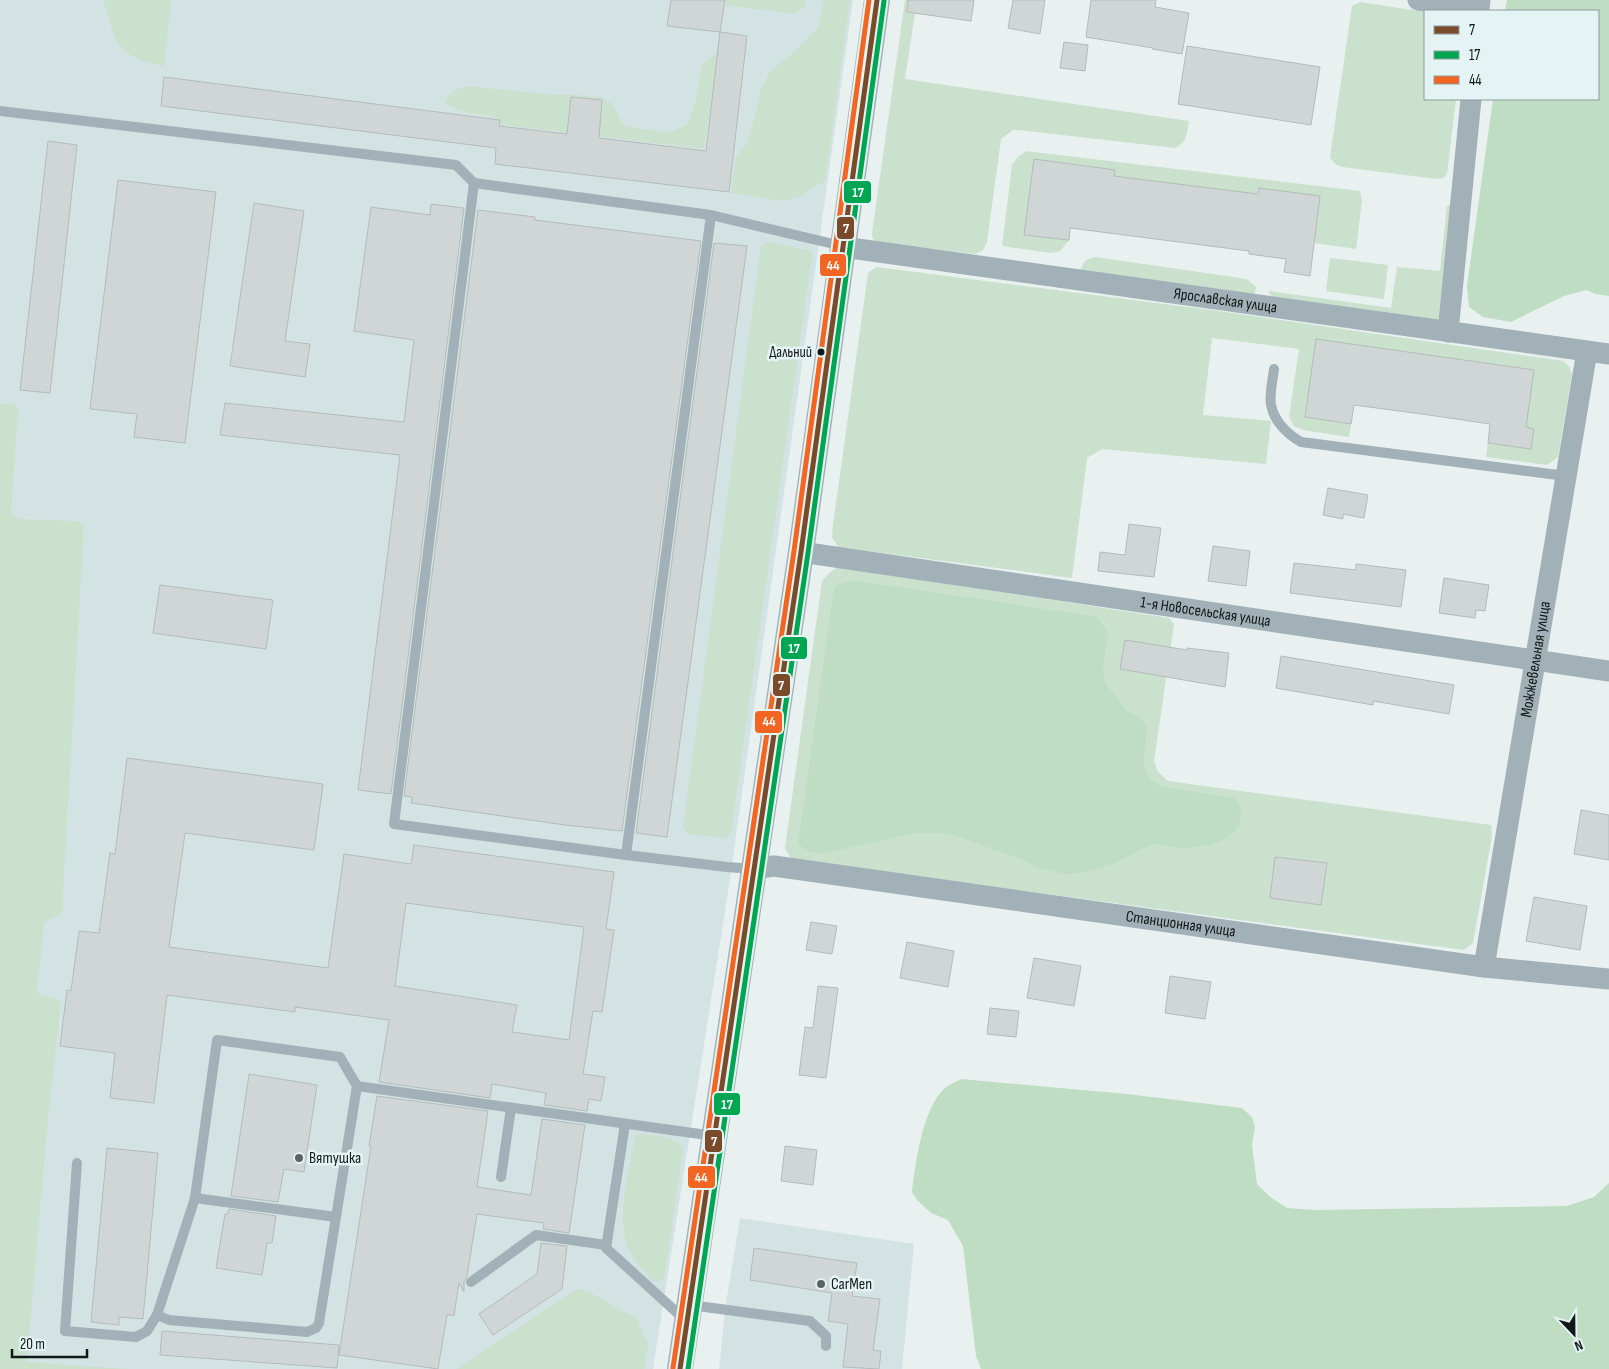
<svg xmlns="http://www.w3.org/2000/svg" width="1609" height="1369" font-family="'Sofia Sans Condensed',sans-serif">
  <rect width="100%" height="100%" fill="#e8f0f0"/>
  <!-- built -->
  <g fill="#d3e3e4">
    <polygon points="0,0 853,0 729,886 653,1369 0,1369"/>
    <polygon points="740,1218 914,1244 902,1369 719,1369 726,1303"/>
  </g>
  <!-- green -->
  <g fill="#c9e1cd">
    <path d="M102 0H171L164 66C141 62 119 55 112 30 108 19 109 10 102 0Z"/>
    <polygon points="726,0 806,0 805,7 795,14 726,5"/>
    <polygon points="823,0 850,0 825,181 798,197 783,201 731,193 736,157 746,145 755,117 760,91 769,73 796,50 819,26"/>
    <path d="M905 0H917L905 79 1189 121C1187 132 1187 143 1175 148L1019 130H1013L1001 139 987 242 983 250 975 254 874 242 872 235 873 226Z"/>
    <polygon points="1360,2 1425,12 1425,99 1456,99 1447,174 1443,178 1437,179 1342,167 1335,164 1330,157 1352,6"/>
    <path d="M718 53 704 149 496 124 493 116 468 113 445 104C447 93 456 90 465 86L556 95H577L604 98 613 104 619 117 625 126 669 133 687 125 696 99 702 63Z"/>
    <polygon points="1026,151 1360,191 1362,200 1356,249 1314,243 1320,196 1259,188 1258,194 1114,176 1114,170 1034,159 1024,235 1069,240 1060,251 1051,253 1002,246 1012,165 1018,157"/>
    <polygon points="1451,205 1439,318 1432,323 1275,301 1268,291 1391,308 1397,267 1440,271 1447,206"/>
    <polygon points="767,242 808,250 812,251 812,256 731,833 726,838 687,834 683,827 761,247"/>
    <path d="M1095 257 1241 278 1248 280 1256 287 1254 297 1081 271C1083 261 1086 259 1095 257Z"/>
    <polygon points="1330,258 1388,265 1384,299 1326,291"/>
    <polygon points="877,267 1211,310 1563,361 1569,366 1572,374 1558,457 1547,465 1486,457 1488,443 1531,449 1534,429 1526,427 1534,370 1317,339 1305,417 1351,424 1349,437 1303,430 1294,426 1289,417 1299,349 1212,338 1203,415 1271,421 1266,464 1102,449 1087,458 1072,578 838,547 832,537 833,525 868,273"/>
    <polygon points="0,404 14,404 18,410 11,512 18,519 79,521 84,527 62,911 59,916 51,918 44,924 37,990 39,995 57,999 60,1003 60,1010 47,1128 27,1362 126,1369 0,1369"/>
    <polygon points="838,567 1169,618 1174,624 1154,761 1158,772 1168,781 1491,825 1492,836 1473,943 1464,950 795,860 790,857 785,848 822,581 829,573"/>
    <path d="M639 1134C653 1136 675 1135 683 1149L665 1274 663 1280 657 1282 652 1281C645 1271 634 1261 629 1250 615 1219 629 1174 634 1142L636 1136Z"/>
    <polygon points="577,1289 588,1291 637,1319 648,1344 644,1369 457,1369"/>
  </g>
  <!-- forest -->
  <g fill="#bfddc3">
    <polygon points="1507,0 1609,0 1609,296 1596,294 1586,290 1564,296 1511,322 1483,317 1469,307 1467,286 1493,99 1598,99 1598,11 1505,11"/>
    <polygon points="858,581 1097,617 1108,633 1103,669 1105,683 1126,710 1141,718 1147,727 1143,764 1150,779 1163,787 1235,798 1241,808 1240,825 1234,832 1225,839 1210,845 1184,848 1154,844 1137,851 1114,864 1085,872 1065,874 1035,867 1019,858 947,833 915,833 826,853 810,852 798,844 834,588 844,582"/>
    <path d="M961 1079 1127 1094 1242 1108 1252 1117 1255 1127 1252 1145 1257 1184 1269 1196 1287 1208 1315 1210 1567 1206 1594 1197 1609 1183V1369H981L976 1356 963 1246 948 1220 931 1213 917 1200 912 1192C915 1164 923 1108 944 1089 948 1085 956 1082 961 1079Z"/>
  </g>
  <!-- building -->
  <g fill="#d0d6d5" stroke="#b4bbba" fill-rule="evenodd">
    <polygon points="671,0 725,0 720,32 667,26"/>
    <polygon points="908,0 974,0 971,21 907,12"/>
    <polygon points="1013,0 1045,0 1040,34 1008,28"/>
    <polygon points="1091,0 1156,0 1155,7 1189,13 1182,54 1152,49 1153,48 1086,37"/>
    <polygon points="720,32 747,36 729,192 495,164 496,148 161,106 164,77 500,120 499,126 567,134 571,97 602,100 599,138 706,151"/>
    <polygon points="1064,42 1088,45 1085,71 1060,68"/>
    <polygon points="1187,46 1320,67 1311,125 1178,104"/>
    <polygon points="48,141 77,145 50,393 20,390"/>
    <polygon points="1034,159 1115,170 1114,176 1258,194 1259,188 1320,196 1310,276 1284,272 1286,259 1249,254 1249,251 1070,228 1069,240 1024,235"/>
    <polygon points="118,180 216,192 185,443 134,437 137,414 90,409"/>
    <polygon points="254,203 304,211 285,341 310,344 305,377 230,366"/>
    <polygon points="431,204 464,208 391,794 358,790 400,455 220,435 225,403 404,422 414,340 354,331 371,207 430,215"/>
    <polygon points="478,210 535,217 535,220 701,241 622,831 565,825 411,803 412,797 404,796"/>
    <polygon points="714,243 747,246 667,837 636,833"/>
    <polygon points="1316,339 1534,370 1526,427 1534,429 1531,449 1488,443 1490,424 1422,414 1354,405 1351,424 1305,417"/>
    <polygon points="1328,488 1368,495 1364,518 1343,514 1343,519 1323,515"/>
    <polygon points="1129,524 1161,528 1154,577 1098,571 1100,552 1125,555"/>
    <polygon points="1213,546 1250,551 1246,586 1208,581"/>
    <polygon points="1294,563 1356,570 1356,564 1406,570 1401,607 1290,593"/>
    <polygon points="1444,578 1489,585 1485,611 1476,610 1475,618 1439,613"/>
    <polygon points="160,585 273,600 266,649 153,633"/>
    <polygon points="1125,640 1187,650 1187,648 1229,653 1225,687 1120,669"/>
    <polygon points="1281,656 1454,685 1449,714 1373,701 1373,705 1276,688"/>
    <path d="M127 758 323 784 314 850 185 833 169 947 328 968 344 854 411 864 414 845 614 872 606 929 614 930 602 1012 593 1011 583 1074 605 1077 601 1101 589 1099 587 1111 544 1105 546 1093 492 1084 490 1098 379 1082 389 1020 295 1007V1012L167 995 154 1103 110 1098 115 1053 60 1046 67 990 71 991 79 931 99 933 110 853 115 854ZM406 903 584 927 569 1040 512 1032 517 1005 395 986Z"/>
    <polygon points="1581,810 1609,815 1609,860 1574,854"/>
    <polygon points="1275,857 1327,863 1321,905 1270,898"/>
    <polygon points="1534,897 1587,906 1580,950 1526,941"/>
    <polygon points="811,922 837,926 832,954 806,950"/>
    <polygon points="907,942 954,951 948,987 900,978"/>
    <polygon points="1034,958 1081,966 1074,1006 1027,998"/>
    <polygon points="1170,976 1211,982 1205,1019 1165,1013"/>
    <polygon points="818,986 838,988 826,1078 799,1075 805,1027 813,1028"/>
    <polygon points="990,1008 1019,1011 1016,1037 987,1034"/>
    <polygon points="249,1074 317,1085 304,1172 284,1169 278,1202 231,1196"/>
    <polygon points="377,1096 488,1111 477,1187 531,1195 542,1119 585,1125 569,1233 543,1229 544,1223 477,1214 467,1276 464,1282 464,1292 459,1283 454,1315 447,1315 438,1369 339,1355 371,1146 369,1146"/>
    <polygon points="785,1146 817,1150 813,1185 781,1181"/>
    <polygon points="107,1148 158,1153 143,1319 119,1317 119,1325 91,1322"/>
    <polygon points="229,1209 276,1216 272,1243 267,1243 262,1275 216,1268 225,1214 228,1214"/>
    <polygon points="541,1243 567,1246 562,1289 493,1335 479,1314 537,1274"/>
    <polygon points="754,1248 857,1263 852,1296 880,1299 873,1350 881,1351 879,1369 843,1367 848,1324 828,1321 832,1293 750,1280"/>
    <polygon points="162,1331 339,1345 337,1368 160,1355"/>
  </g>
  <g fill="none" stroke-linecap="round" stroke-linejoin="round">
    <!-- service -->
    <g stroke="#a1b1b7" stroke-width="10">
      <polyline points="0,111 456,165 474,183 711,215 842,246"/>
      <polyline points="474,183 394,824 626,855"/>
      <polyline points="711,215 626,855 727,867 753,869"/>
      <path d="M1274 369C1273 378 1269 396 1271 405 1274 421 1287 434 1301 442L1566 476"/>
      <polyline points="625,1124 606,1248 684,1319"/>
      <polyline points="77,1163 65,1331 136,1337 147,1331 157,1315 195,1198 217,1040 340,1057 357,1086 714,1136"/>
      <polyline points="501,1177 511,1108"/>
      <polyline points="195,1198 336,1217"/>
      <polyline points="471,1282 536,1235 606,1245"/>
      <polyline points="690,1305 810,1321 826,1336 826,1346"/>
      <polyline points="157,1315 169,1320 307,1332 316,1328 319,1323 357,1086"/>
    </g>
    <!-- minor -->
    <g stroke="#a1b1b7" stroke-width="21">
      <polyline points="1418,0 1479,9 1480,0"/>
      <path id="s1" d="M843 247 1609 354"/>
      <polyline points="1448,332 1471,99"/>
      <path id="s2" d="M801 552 1609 671"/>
      <path id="s3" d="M754 869 774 866 1484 967 1609 979"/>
      <path id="s4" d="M1484 967 1587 351"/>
    </g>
    <!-- tertiary -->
    <polyline stroke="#a1b1b7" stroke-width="26" points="680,1369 801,552 877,0"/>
    <!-- bus-1 casing -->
    <g stroke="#e4f3f3" stroke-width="9">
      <polyline id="bus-1" points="680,1369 801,552 877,0"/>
    </g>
    <!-- bus-2 casing -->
    <g stroke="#e4f3f3" stroke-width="9">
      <polyline id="bus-2" points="688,1369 808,553 884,1"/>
    </g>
    <!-- bus-3 casing -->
    <g stroke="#e4f3f3" stroke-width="9">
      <polyline id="bus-3" points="673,1368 794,551 869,0"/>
    </g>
    <!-- bus-1 -->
    <use href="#bus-1" stroke="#7a4b2a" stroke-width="5"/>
    <!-- bus-2 -->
    <use href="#bus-2" stroke="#00a651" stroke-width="5"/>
    <!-- bus-3 -->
    <use href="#bus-3" stroke="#f26522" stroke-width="5"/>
  </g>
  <!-- markers -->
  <circle fill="#121717" stroke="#e4f3f3" stroke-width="2" cx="821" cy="352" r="4.5"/>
  <g fill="#5d6363" stroke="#e4f3f3" stroke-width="2">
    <circle cx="299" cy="1158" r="5"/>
    <circle cx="821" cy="1284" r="5"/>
  </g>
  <g text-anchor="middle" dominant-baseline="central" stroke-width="5" stroke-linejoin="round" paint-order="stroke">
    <!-- bus labels -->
    <g font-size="15" fill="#121717" stroke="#e4f3f3" text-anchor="end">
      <text x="812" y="352">Дальний</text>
    </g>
    <!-- street labels -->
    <g font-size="16" fill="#121717" stroke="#e4f3f3">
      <text stroke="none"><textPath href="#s1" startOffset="386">Ярославская улица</textPath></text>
      <text stroke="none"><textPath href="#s2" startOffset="409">1-я Новосельская улица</textPath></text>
      <text stroke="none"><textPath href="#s4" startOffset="312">Можжевельная улица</textPath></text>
      <text stroke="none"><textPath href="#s3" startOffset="431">Станционная улица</textPath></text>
    </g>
    <!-- poi labels -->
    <g font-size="16" fill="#121717" stroke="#e4f3f3" text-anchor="start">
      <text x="309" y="1158">Вятушка</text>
      <text x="831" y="1284">CarMen</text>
    </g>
  </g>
  <g stroke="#e4f3f3" stroke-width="2">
    <rect x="843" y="180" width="29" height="24" rx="5" fill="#00a651"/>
    <rect x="836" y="216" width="19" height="24" rx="5" fill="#7a4b2a"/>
    <rect x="819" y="253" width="28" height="24" rx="5" fill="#f26522"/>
    <rect x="780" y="636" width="28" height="24" rx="5" fill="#00a651"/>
    <rect x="772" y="673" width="19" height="24" rx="5" fill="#7a4b2a"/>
    <rect x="754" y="710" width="29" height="24" rx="5" fill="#f26522"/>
    <rect x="713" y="1092" width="28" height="24" rx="5" fill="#00a651"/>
    <rect x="704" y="1129" width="19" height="24" rx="5" fill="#7a4b2a"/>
    <rect x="687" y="1165" width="29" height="24" rx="5" fill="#f26522"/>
  </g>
  <g font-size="14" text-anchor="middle" font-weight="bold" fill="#fff">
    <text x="858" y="197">17</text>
    <text x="846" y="233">7</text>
    <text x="833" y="270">44</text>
    <text x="794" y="653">17</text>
    <text x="781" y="690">7</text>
    <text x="769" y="726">44</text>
    <text x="727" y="1109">17</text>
    <text x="714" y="1146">7</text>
    <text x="701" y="1182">44</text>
  </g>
  <!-- legend -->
  <rect x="1424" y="10" width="175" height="90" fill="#e4f3f3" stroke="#909b9b"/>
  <rect x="1434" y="26" width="25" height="8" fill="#7a4b2a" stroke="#909b9b"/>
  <text x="1469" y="35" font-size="15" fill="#121717">7</text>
  <rect x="1434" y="51" width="25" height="8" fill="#00a651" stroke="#909b9b"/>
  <text x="1469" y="60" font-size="15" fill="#121717">17</text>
  <rect x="1434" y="76" width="25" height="8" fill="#f26522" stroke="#909b9b"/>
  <text x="1469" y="85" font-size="15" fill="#121717">44</text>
  <!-- north arrow -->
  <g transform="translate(1574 1334) rotate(158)" stroke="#e4f3f3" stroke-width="4" paint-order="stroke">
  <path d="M0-4L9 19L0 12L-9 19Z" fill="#121717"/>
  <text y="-8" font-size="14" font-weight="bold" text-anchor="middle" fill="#121717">N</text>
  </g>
  <!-- scale -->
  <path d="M12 1349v8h75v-8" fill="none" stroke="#121717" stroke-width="2.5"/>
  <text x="20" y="1349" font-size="15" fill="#121717" stroke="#e4f3f3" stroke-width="4" paint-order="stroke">20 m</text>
</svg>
